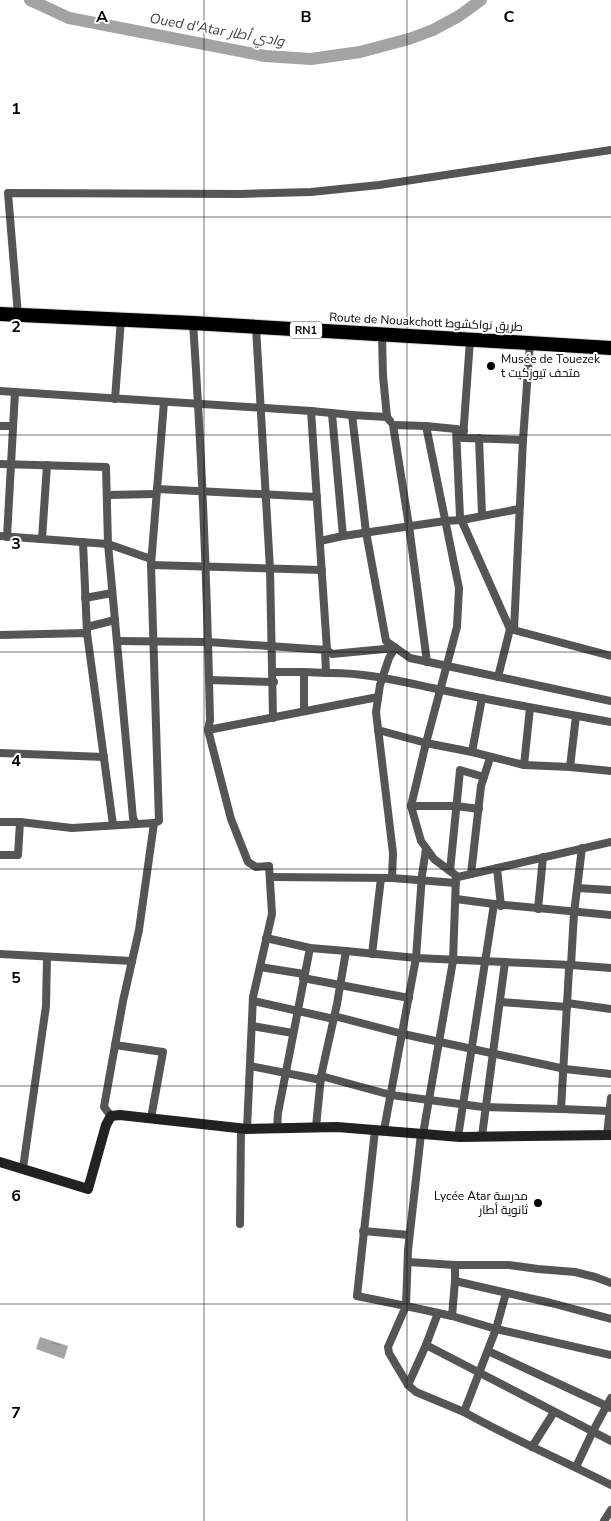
<svg xmlns="http://www.w3.org/2000/svg" width="611" height="1521" font-family="'Nunito Sans',Cairo,sans-serif">
  <defs>
    <pattern id="water-ripples" width="26" height="14" patternUnits="userSpaceOnUse" patternTransform="scale(1.25)"><rect width="26" height="14" fill="#a3a3a3"/><path d="M2 4q2-2 4 0t4 0M15 11q2-2 4 0t4 0" fill="none" stroke="#8b8b8b"/></pattern>
  </defs>
  <rect width="100%" height="100%" fill="#fff"/>
  <!-- water -->
  <polygon fill="url(#water-ripples)" points="40,1337 68,1346 64,1359 36,1349"/>
  <g fill="none" stroke-linecap="round" stroke-linejoin="round">
    <!-- river -->
    <polyline stroke="#a3a3a3" stroke-width="12" points="30,0 69,18 265,56 311,59 360,52 409,39 433,30 459,16 481,0"/>
    <!-- highway casing -->
    <g stroke="#dbdbdb" stroke-width="16">
      <polyline id="highway" points="0,314 193,323 611,348"/>
    </g>
    <!-- street -->
    <g stroke="#555" stroke-width="8">
      <polyline points="18,315 8,193 240,194 311,192 379,185 611,150"/>
      <path d="M193 323C202 455 207 587 210 720L208 730 231 819 248 862 256 867 269 866 272 914 253 997 247 1129"/>
      <polyline points="256,327 270,569 273,718"/>
      <polyline points="382,334 383,376 387,417"/>
      <polyline points="470,340 463,438 523,440"/>
      <polyline points="0,391 311,411 352,415 366,532 386,641 410,658 611,701"/>
      <polyline points="115,399 121,319"/>
      <polyline points="332,414 343,536 445,521 462,520 519,509"/>
      <polyline points="352,415 387,417 390,421"/>
      <polyline points="0,426 13,426"/>
      <polyline points="426,426 393,425 409,526 427,662"/>
      <polyline points="456,429 460,517 510,629 611,656"/>
      <polyline points="464,431 456,429 426,426 459,588 457,627 426,743 411,806 421,841 434,859 458,877 611,842"/>
      <polyline points="479,438 482,515"/>
      <polyline points="0,464 106,467 108,544 133,818 136,824"/>
      <polyline points="157,489 317,497"/>
      <polyline points="107,495 156,494"/>
      <polyline points="0,536 108,544 151,559"/>
      <polyline points="7,537 15,392"/>
      <polyline points="42,539 47,465"/>
      <polyline points="320,541 343,536"/>
      <polyline points="83,542 87,633"/>
      <polyline points="151,565 322,570"/>
      <polyline points="85,598 112,593"/>
      <polyline points="87,627 115,620"/>
      <polyline points="514,630 523,440 530,343"/>
      <polyline points="0,635 87,633 113,825"/>
      <polyline points="117,641 208,642 327,650 311,411"/>
      <path d="M325 649 326 673C367 672 403 682 442 690 498 702 555 712 611 722"/>
      <polyline points="327,650 332,654 395,648"/>
      <polyline points="273,672 304,672"/>
      <polyline points="498,677 510,629"/>
      <polyline points="209,680 274,682"/>
      <polyline points="304,711 304,672 326,673"/>
      <polyline points="208,730 378,697"/>
      <polyline points="378,730 426,743 472,752 524,765 570,767 611,771"/>
      <polyline points="472,752 482,698"/>
      <polyline points="0,753 104,757"/>
      <polyline points="524,765 530,708"/>
      <polyline points="570,767 576,716"/>
      <polyline points="411,806 456,806 479,809"/>
      <polyline points="0,822 20,822 72,828 154,823"/>
      <polyline points="582,848 574,913 571,965 569,969 561,1109 609,1111"/>
      <polyline points="0,855 18,855 20,822"/>
      <polyline points="497,868 501,906"/>
      <polyline points="450,871 460,770 484,777"/>
      <polyline points="471,874 481,786 490,758"/>
      <polyline points="270,877 392,878 456,883"/>
      <polyline points="392,878 393,853 376,712 380,685 389,658 395,648"/>
      <polyline points="577,888 611,890"/>
      <polyline points="456,899 494,904"/>
      <polyline points="538,909 543,857"/>
      <polyline points="266,938 310,948 346,951 337,1004 321,1076 391,1095 483,1107 561,1109"/>
      <polyline points="346,951 416,958 571,965 611,968"/>
      <polyline points="0,954 132,961"/>
      <polyline points="372,954 381,878"/>
      <polyline points="260,967 304,974"/>
      <polyline points="303,978 409,998"/>
      <polyline points="253,1001 334,1019"/>
      <polyline points="500,1002 567,1007"/>
      <polyline points="567,1003 611,1009"/>
      <polyline points="334,1016 403,1034 565,1069 611,1074"/>
      <polyline points="252,1026 293,1033"/>
      <polyline points="115,1045 163,1052 151,1118"/>
      <polyline points="250,1066 321,1080"/>
      <polyline points="111,1116 104,1107 123,1001 139,930 154,823 159,821 151,565 164,402"/>
      <polyline points="316,1127 321,1076"/>
      <polyline points="277,1129 278,1113 310,948"/>
      <polyline points="375,1130 357,1296 406,1306 388,1347 389,1353 408,1385 416,1392 464,1412"/>
      <polyline points="384,1130 416,958 422,875 426,849"/>
      <polyline points="421,1134 408,1250 406,1306 452,1316 496,1329 611,1355"/>
      <polyline points="423,1134 453,961 456,876"/>
      <polyline points="607,1135 611,1098"/>
      <polyline points="482,1136 505,962"/>
      <polyline points="458,1137 494,904 611,915"/>
      <polyline points="23,1168 46,1006 47,957"/>
      <polyline points="240,1224 241,1129"/>
      <polyline points="363,1231 409,1235"/>
      <polyline points="408,1262 455,1265"/>
      <polyline points="611,1283 595,1277 575,1272 538,1269 509,1265 455,1265 455,1281 551,1303 611,1319"/>
      <path d="M506 1293 496 1329 464 1412C512 1439 562 1460 611 1485"/>
      <polyline points="452,1316 455,1281"/>
      <polyline points="426,1345 611,1441"/>
      <polyline points="488,1351 611,1408"/>
      <polyline points="408,1385 426,1345 438,1313"/>
      <polyline points="532,1447 554,1412"/>
      <polyline points="576,1467 593,1431 611,1398"/>
      <polyline points="604,1521 611,1510"/>
    </g>
    <!-- secondary -->
    <polyline stroke="#222" stroke-width="10" points="0,1162 88,1189 106,1125 111,1116 120,1115 247,1129 337,1127 460,1137 611,1135"/>
    <!-- highway -->
    <use href="#highway" stroke="#000" stroke-width="14"/>
  </g>
  <!-- grid -->
  <path fill="none" stroke="#000" stroke-width="1" stroke-opacity="0.55" d="M204 0V1521M407 0V1521M0 217H611M0 435H611M0 652H611M0 869H611M0 1086H611M0 1304H611"/>
  <!-- markers -->
  <g fill="#000" stroke="#fff" stroke-width="2">
    <circle cx="491" cy="366" r="5"/>
    <circle cx="538" cy="1203" r="5"/>
  </g>
  <g text-anchor="middle" dominant-baseline="central" stroke-width="4" stroke-linejoin="round" paint-order="stroke">
    <!-- shield labels -->
    <rect fill="#fff" stroke="#4c4c4c" stroke-width="1" x="290" y="321.5" width="32" height="17" rx="4"/>
    <g font-size="11" font-weight="bold" fill="#000">
      <text x="306" y="330">RN1</text>
    </g>
    <!-- street labels -->
    <g font-size="12" fill="#000" stroke="#fff">
      <text transform="translate(426 322) rotate(3)">Route de Nouakchott طريق نواكشوط</text>
    </g>
    <!-- poi labels -->
    <g font-size="12" fill="#000" stroke="#fff" text-anchor="start">
      <text x="501" y="359">Musée de Touezek<tspan x="501" dy="14">t متحف تيوزكيت</tspan></text>
      <text x="528" y="1196" text-anchor="end">Lycée Atar مدرسة<tspan x="528" dy="14">ثانوية أطار</tspan></text>
    </g>
    <!-- water labels -->
    <g font-size="14" font-style="italic" fill="#444" stroke="#fff">
      <text transform="translate(217 30) rotate(10)">Oued d'Atar وادي أطار</text>
    </g>
  </g>
  <g font-size="16" text-anchor="middle" font-weight="bold" fill="#000" stroke="#fff" stroke-width="4" stroke-linejoin="round" paint-order="stroke">
    <text x="102" y="22">A</text>
    <text x="306" y="22">B</text>
    <text x="509" y="22">C</text>
    <text x="16" y="114">1</text>
    <text x="16" y="332">2</text>
    <text x="16" y="549">3</text>
    <text x="16" y="766">4</text>
    <text x="16" y="983">5</text>
    <text x="16" y="1201">6</text>
    <text x="16" y="1418">7</text>
  </g>
</svg>
